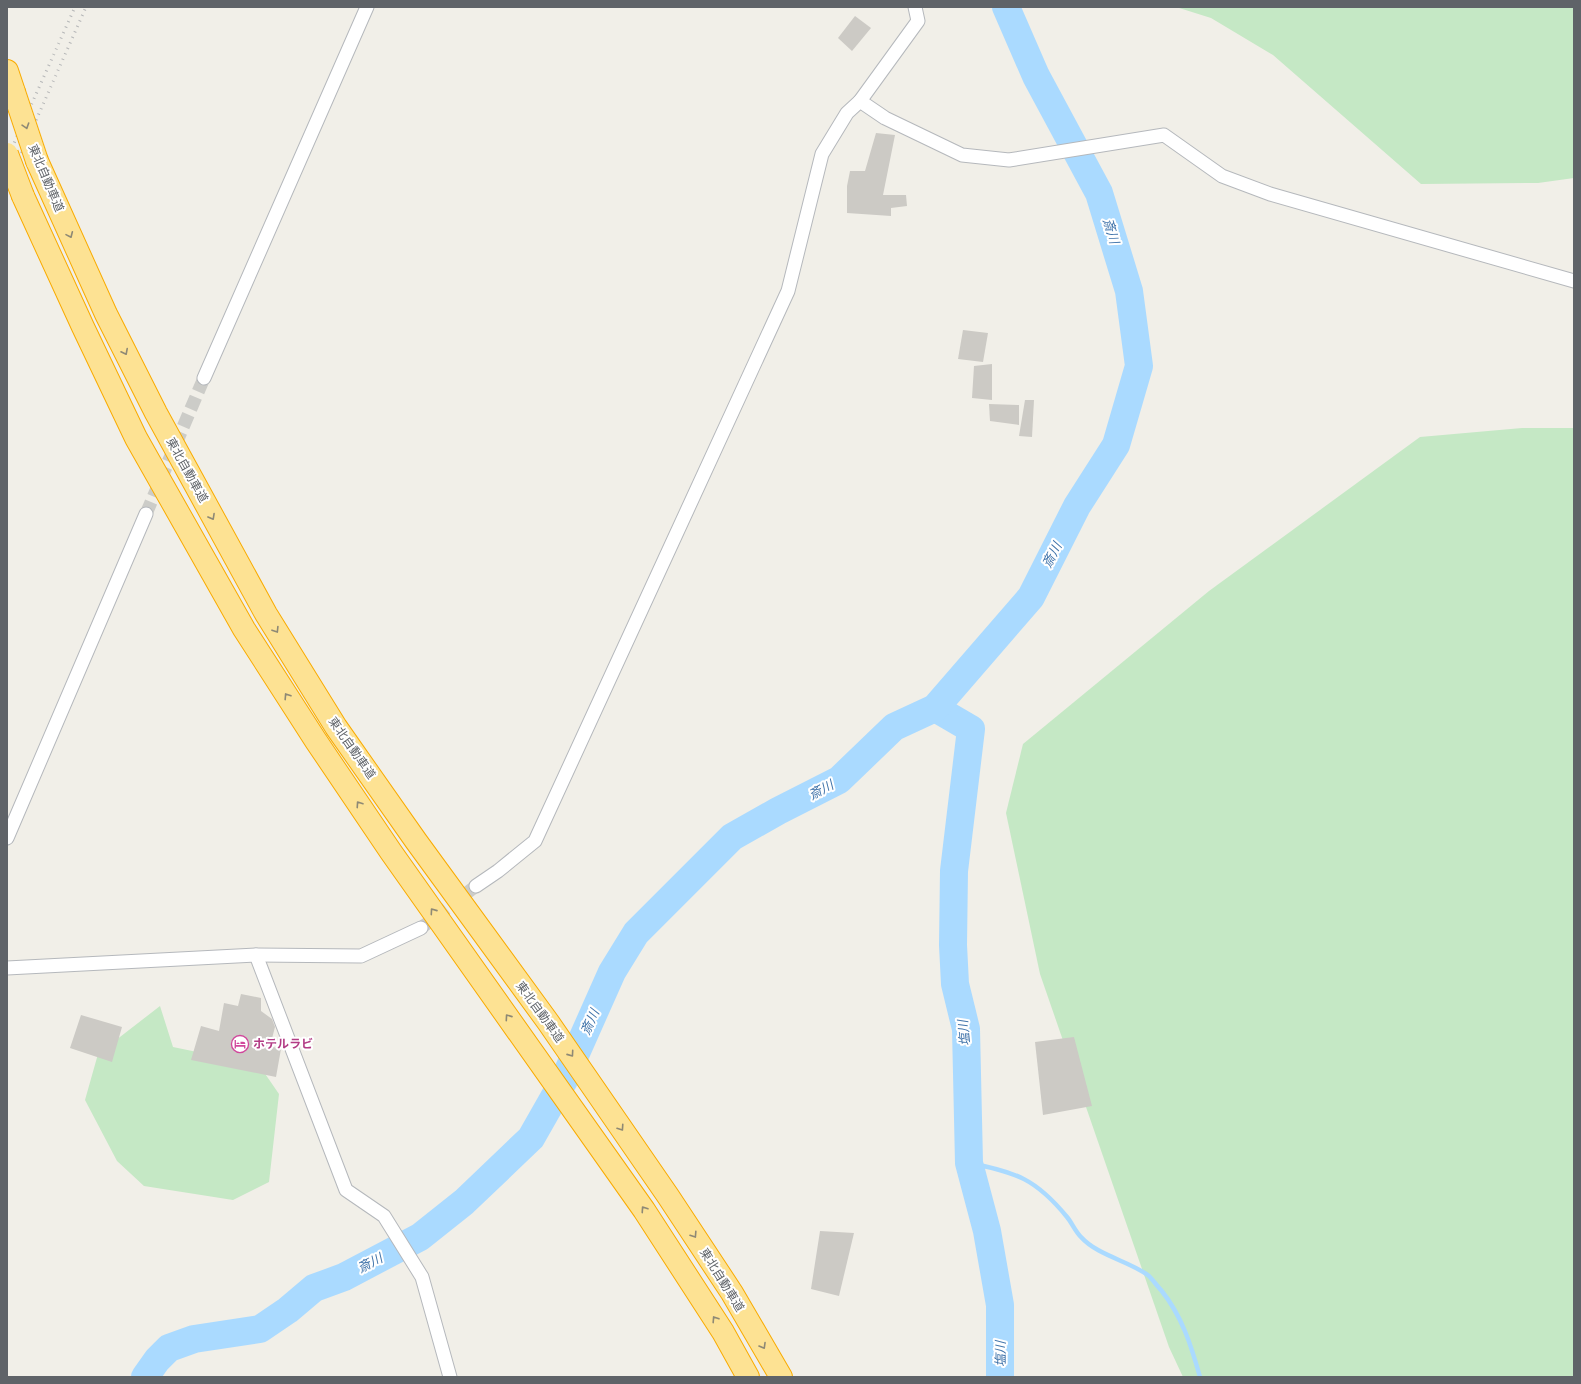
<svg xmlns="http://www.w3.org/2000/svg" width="1581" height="1384" font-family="Jost,'Noto Sans JP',sans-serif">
  <rect width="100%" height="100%" fill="#f1efe8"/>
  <!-- green -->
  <g fill="#c5e8c5">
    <polygon points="1176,7 1574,7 1574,178 1538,183 1421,184 1273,55 1211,18"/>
    <polygon points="1522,428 1574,428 1574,1377 1183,1377 1169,1347 1040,974 1006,813 1023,744 1209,591 1420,437"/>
    <polygon points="160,1006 173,1047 259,1065 279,1094 269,1182 233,1200 144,1186 117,1161 85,1100 98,1054"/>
  </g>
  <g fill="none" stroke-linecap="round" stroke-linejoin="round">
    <!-- stream -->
    <path stroke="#aadaff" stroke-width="4.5" d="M969 1163C1016 1172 1036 1179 1067 1217 1072 1223 1075 1231 1081 1237 1098 1256 1130 1261 1149 1276 1153 1280 1157 1286 1161 1290 1182 1316 1191 1345 1200 1377"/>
    <!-- river -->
    <g stroke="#aadaff" stroke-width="28">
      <polyline points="935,708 971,729 954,871 953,945 955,984 966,1029 969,1163 987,1231 1000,1305 1000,1377"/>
      <polyline points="145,1377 157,1360 169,1348 194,1339 260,1329 288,1310 314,1288 344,1277 420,1237 464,1202 531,1138 564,1080 612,972 636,933 732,837 778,811 839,780 894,727 935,708 1031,597 1077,506 1116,445 1139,366 1129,291 1099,193 1036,76 1006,7"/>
    </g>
  </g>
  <!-- building -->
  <g fill="#cccac5">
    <polygon points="855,16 871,28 852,51 838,38"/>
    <polygon points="876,133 895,135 883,195 906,195 907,206 891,208 891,216 847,213 847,186 850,171 865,171"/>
    <polygon points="963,330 988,333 983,362 958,359"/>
    <polygon points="992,364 992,400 972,398 974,366"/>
    <polygon points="1025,400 1034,400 1032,437 1019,436"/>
    <polygon points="989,404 1019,405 1019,425 990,421"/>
    <polygon points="241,994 261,998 261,1011 272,1019 275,1027 270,1046 281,1049 276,1077 191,1060 201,1026 219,1031 224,1003 238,1006"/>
    <polygon points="81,1015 122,1027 112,1062 70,1048"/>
    <polygon points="1074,1037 1092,1106 1043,1115 1035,1042"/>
    <polygon points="820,1231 854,1233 839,1296 811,1289"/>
  </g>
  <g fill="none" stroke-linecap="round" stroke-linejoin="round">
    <!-- minor-tunnel -->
    <g stroke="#ccccc8" stroke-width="13" stroke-dasharray="13 6" stroke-linecap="butt">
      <polyline points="146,514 204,378"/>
      <polyline points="421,928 476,886"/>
    </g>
    <!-- minor casing -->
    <g stroke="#b5b8bc" stroke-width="15">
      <g id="minor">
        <polyline points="860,101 885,118 962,155 1009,160 1164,135 1222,176 1270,194 1574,281"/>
        <polyline points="204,378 367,7"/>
        <polyline points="7,838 146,514"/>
        <polyline points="476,886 498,871 535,841 788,291 822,154 847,113 860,101 918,21 915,7"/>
        <polyline points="256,955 346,1190 384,1216 422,1277 450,1377"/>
        <polyline points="7,968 256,955 361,956 421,928"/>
      </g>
    </g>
    <!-- motorway casing -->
    <g stroke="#f9ab00" stroke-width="24">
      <g id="motorway">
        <polyline points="7,71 14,92"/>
        <polyline points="37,161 106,314 156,413 266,614 336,727 416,841 548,1022 668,1196 732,1293 781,1377"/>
        <polyline points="23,196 83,327 136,438 244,629 316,741 391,852 644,1210 723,1332 748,1377"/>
      </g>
    </g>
    <!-- minor -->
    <use href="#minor" stroke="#fff" stroke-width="13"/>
    <!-- motorway -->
    <use href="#motorway" stroke="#fde293" stroke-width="22"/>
    <!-- rail -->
    <g stroke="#b6b7b8" stroke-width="3" stroke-dasharray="1 5" stroke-linecap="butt">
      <polyline points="7,159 75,7"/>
      <polyline points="7,186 86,7"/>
    </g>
    <!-- motorway-bridge casing -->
    <g stroke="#f9ab00" stroke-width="24" stroke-linecap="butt">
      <g id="motorway-bridge">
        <polyline points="14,92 37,161"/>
        <polyline points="7,154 23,196"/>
      </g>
    </g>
    <!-- motorway-bridge -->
    <use href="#motorway-bridge" stroke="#fde293" stroke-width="22"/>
  </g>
  <!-- one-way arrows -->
  <defs><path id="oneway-chevron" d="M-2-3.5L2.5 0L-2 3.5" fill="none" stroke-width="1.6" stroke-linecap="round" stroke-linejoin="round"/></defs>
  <g stroke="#8e8975">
    <use href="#oneway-chevron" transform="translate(26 126) rotate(72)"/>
    <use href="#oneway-chevron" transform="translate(70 235) rotate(66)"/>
    <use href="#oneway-chevron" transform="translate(125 352) rotate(63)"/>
    <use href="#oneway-chevron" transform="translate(212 517) rotate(61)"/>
    <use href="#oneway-chevron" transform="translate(276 630) rotate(58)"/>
    <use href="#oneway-chevron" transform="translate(287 696) rotate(-123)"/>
    <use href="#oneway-chevron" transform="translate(359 804) rotate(-124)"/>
    <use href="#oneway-chevron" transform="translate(433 911) rotate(-125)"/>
    <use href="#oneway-chevron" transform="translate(508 1017) rotate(-125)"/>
    <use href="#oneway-chevron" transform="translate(571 1054) rotate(55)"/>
    <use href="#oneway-chevron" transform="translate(621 1128) rotate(56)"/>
    <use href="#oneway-chevron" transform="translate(644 1209) rotate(-124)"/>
    <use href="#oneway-chevron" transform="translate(694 1235) rotate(57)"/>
    <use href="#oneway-chevron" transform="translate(715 1319) rotate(-123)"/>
    <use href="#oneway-chevron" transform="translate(763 1346) rotate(60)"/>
  </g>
  <!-- icons -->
  <defs>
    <g id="hotel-ring" transform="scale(0.9)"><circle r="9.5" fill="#fff" stroke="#d1479c" stroke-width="1.5"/><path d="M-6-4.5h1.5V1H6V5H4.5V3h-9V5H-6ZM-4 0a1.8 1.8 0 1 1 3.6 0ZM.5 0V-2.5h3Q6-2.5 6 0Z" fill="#d1479c"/></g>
  </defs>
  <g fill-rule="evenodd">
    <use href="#hotel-ring" x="240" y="1044"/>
  </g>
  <g text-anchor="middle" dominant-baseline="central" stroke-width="4" stroke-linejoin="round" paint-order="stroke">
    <!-- street labels -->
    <g font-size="12" fill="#5f6368" stroke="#fff">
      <text transform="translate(46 178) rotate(67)">東北自動車道</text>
      <text transform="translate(187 470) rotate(61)">東北自動車道</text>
      <text transform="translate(352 748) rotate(55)">東北自動車道</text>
      <text transform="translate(540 1012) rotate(54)">東北自動車道</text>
      <text transform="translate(722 1280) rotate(58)">東北自動車道</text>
    </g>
    <!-- hotel labels -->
    <g font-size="12" font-weight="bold" fill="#b23c85" stroke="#fff" text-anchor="start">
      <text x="253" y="1044">ホテルラビ</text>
    </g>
    <!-- water labels -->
    <g font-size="13" font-style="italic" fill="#4174aa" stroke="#fff">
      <text transform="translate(1111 231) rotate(73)">斎川</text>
      <text transform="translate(1052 555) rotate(-63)">斎川</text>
      <text transform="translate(821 790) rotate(-28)">斎川</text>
      <text transform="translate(590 1022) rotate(-66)">斎川</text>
      <text transform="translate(964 1033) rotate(-96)">塩川</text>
      <text transform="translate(370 1263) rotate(-27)">斎川</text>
      <text transform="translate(1000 1354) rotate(-90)">塩川</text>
    </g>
  </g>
  <!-- border -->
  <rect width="1581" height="1384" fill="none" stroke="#5f6368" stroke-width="16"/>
</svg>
